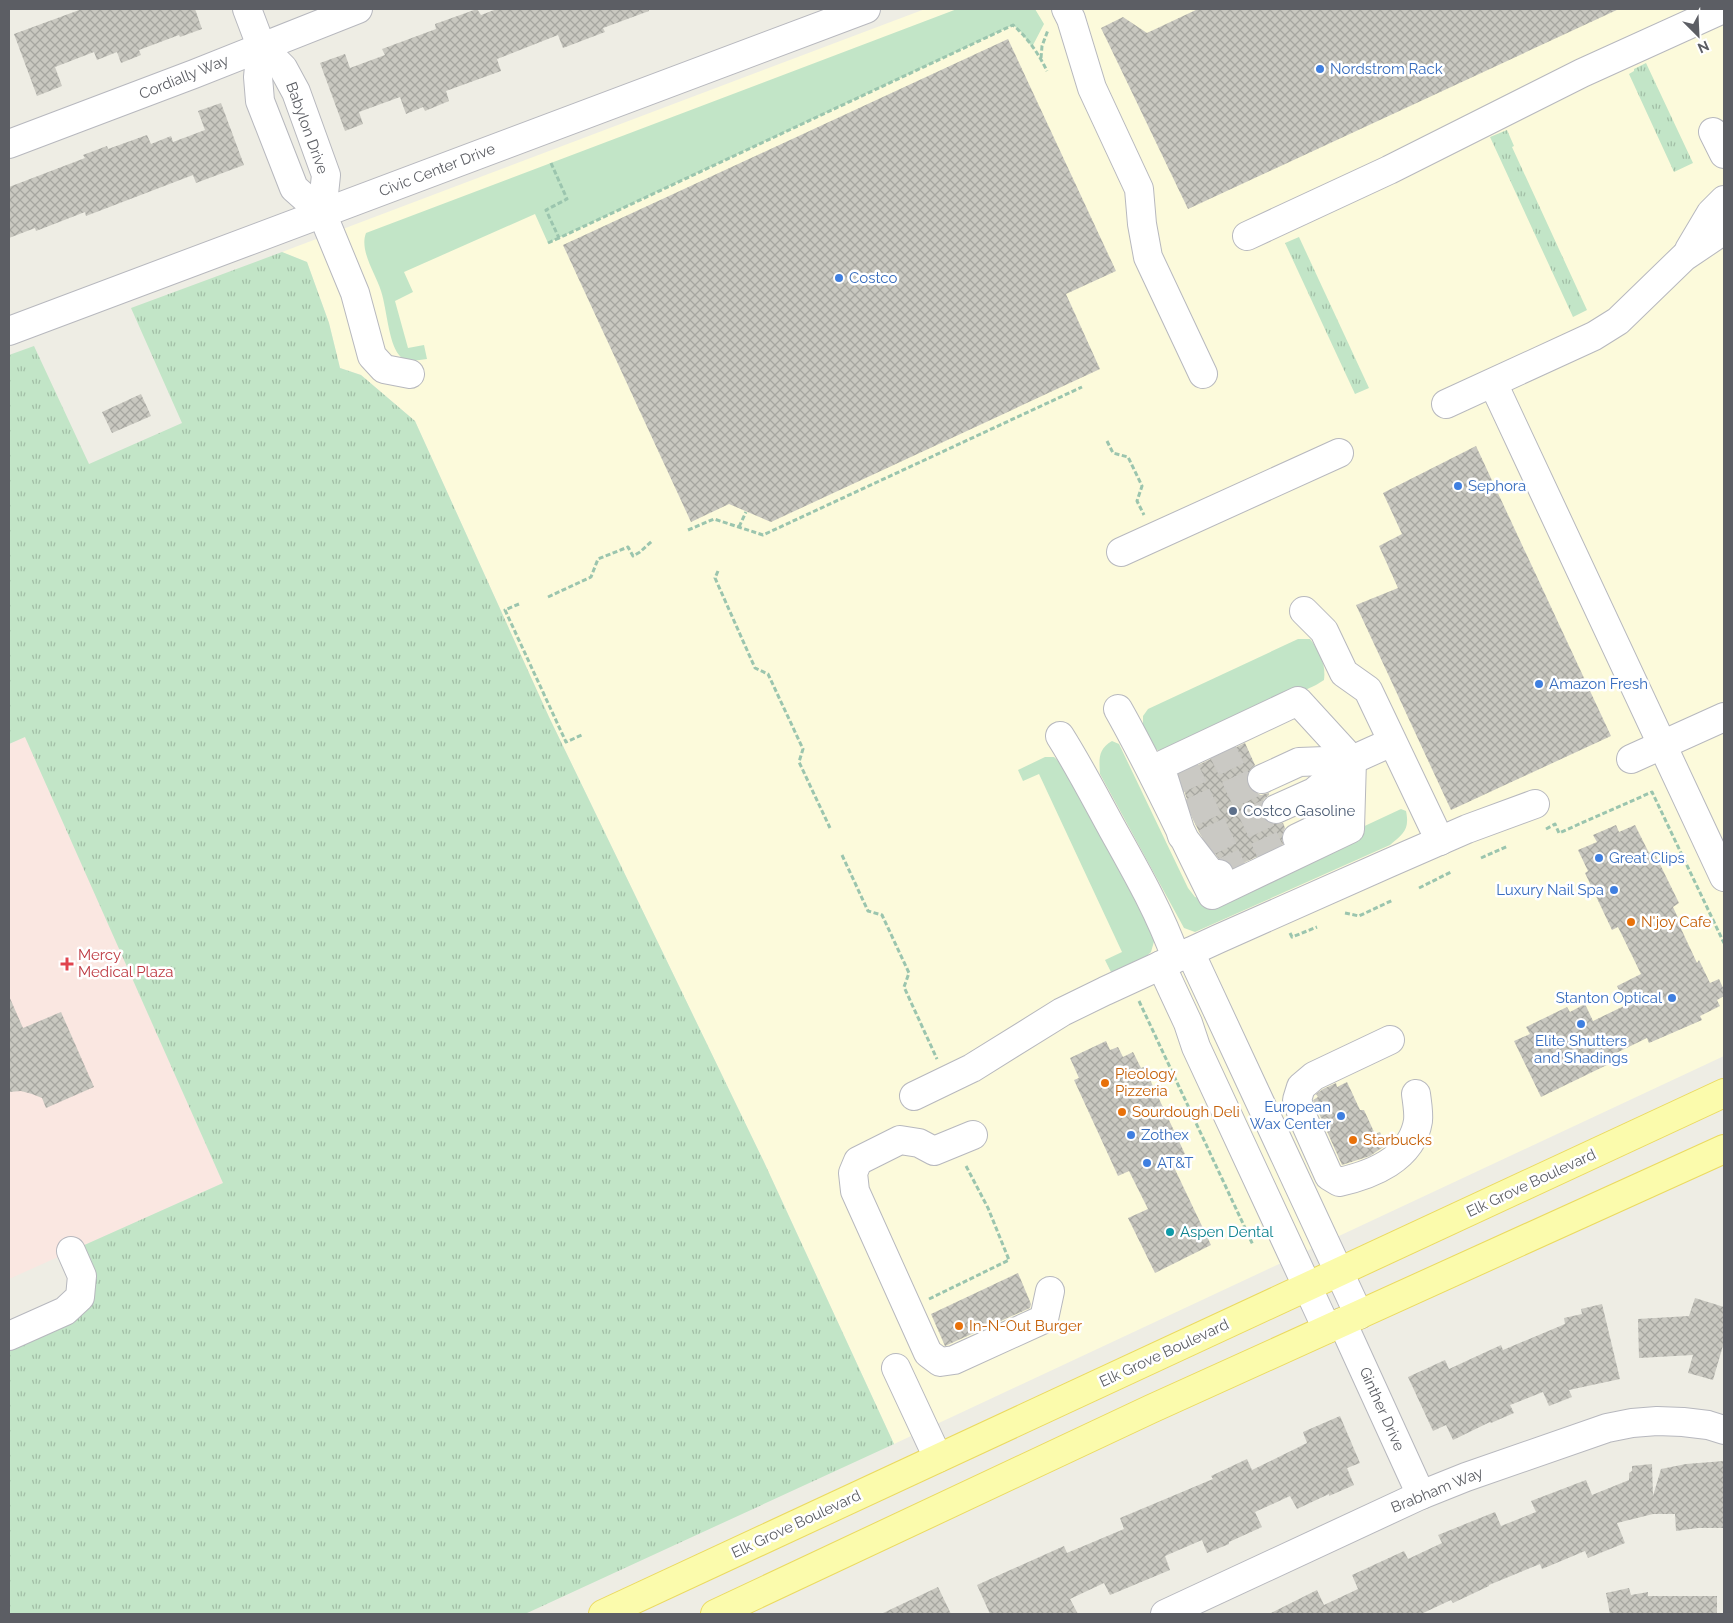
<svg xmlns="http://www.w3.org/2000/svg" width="1733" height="1623" font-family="Raleway,sans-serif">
  <defs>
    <pattern id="grass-tufts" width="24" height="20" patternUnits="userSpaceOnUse" patternTransform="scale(1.25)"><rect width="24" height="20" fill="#c2e5c7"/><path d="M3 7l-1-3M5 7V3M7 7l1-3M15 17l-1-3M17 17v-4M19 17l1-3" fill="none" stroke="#a1bda5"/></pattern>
    <pattern id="building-cross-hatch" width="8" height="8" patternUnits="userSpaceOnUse" patternTransform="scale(1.25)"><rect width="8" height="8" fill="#c9c8c0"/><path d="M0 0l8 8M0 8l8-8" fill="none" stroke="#a6a6a0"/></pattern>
  </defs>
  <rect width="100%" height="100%" fill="#eeede4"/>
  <!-- commercial -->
  <polygon fill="#fcfadb" points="925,9 1724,9 1724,1056 894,1444 764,1162 549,717 415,421 361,375 340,368 329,323 307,262 282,252"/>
  <!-- medical -->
  <polygon fill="#fae7e1" points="25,736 223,1183 9,1279 9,744"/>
  <!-- grass -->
  <g fill="url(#grass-tufts)">
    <polygon points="1646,63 1693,163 1674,172 1629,74 1634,71 1634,69"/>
    <polygon points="1507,130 1514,146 1512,147 1587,310 1573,317 1490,137"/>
    <polygon points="1299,237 1369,388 1355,394 1285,243"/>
    <polygon points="282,252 307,262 329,323 340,368 361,375 415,421 549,717 764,1162 894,1444 525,1614 9,1614 9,1336 65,1311 71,1251 223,1183 25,737 9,744 9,355 34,346 89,464 182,423 131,308"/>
  </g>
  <!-- garden -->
  <g fill="#c2e5c7">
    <path d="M957 9H1035L1044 24 1032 47 1020 31 1013 25 548 243 535 214 404 272 413 292 395 301 408 348 424 345 427 359C417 360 406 364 399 355 388 341 387 309 381 291 376 274 359 251 366 233Z"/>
    <path d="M1298 639H1310C1320 651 1326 664 1324 680L1316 685 1171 753H1162L1153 747 1143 725V716L1148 709Z"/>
    <path d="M1112 741 1119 744 1188 888 1195 897 1206 900 1401 809 1406 811C1410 830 1403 834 1390 845L1195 932 1184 928 1100 774C1099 759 1098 749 1112 741Z"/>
    <polygon points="1045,757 1054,757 1063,765 1155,938 1151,952 1141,961 1112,974 1105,960 1122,952 1039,774 1023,781 1018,770"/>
  </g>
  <!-- building -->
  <g fill="url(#building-cross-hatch)">
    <polygon points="82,9 195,9 202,29 180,37 179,35 139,50 141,55 121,63 117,52 97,60 94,52 55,67 62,86 37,96 14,34"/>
    <polygon points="477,9 481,15 497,9 649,9 649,11 603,28 605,32 563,48 558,35 497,59 501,71 446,91 449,101 425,111 423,107 406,114 400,97 359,112 363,124 345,131 320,63 345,54 350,68 385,55 382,49 436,29 435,24"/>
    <polygon points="1198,9 1619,9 1188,209 1101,28 1123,17 1147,33"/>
    <polygon points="1008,39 1116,271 1066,294 1100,369 771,522 729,504 691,522 563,245"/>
    <polygon points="221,103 244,165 196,183 193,175 86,216 85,212 36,231 35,228 9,238 9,187 85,158 83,155 107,146 108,149 147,135 151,144 171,136 173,142 205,130 198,111"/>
    <polygon points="141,394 151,416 112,433 102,412"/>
    <polygon points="1476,446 1611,736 1451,810 1356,605 1398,588 1379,546 1402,534 1383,493"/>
    <polygon points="1245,743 1255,765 1250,770 1247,777 1248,786 1253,792 1261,795 1269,793 1269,795 1264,799 1261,807 1262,816 1266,821 1274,824 1283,823 1285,828 1282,836 1283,844 1233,868 1229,862 1219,859 1200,834 1193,819 1179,774"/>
    <polygon points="1616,825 1619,832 1635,825 1649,853 1653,850 1679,903 1673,907 1679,920 1677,920 1697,963 1699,960 1710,983 1719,979 1724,990 1724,996 1717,1000 1720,1006 1700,1016 1702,1020 1649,1043 1647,1038 1610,1056 1613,1062 1541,1097 1514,1041 1530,1034 1526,1027 1567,1007 1570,1012 1585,1004 1593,1021 1626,1005 1617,986 1641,974 1618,927 1612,930 1585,873 1588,871 1578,850 1597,842 1593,835"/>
    <polygon points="9,996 23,1028 61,1012 94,1087 46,1108 42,1098 32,1094 21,1091 9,1092"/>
    <polygon points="1106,1041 1110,1050 1118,1047 1123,1057 1133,1052 1141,1068 1144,1067 1185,1154 1171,1161 1211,1245 1155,1273 1128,1218 1148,1209 1129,1171 1118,1176 1074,1080 1079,1078 1070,1058"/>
    <polygon points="1347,1082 1360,1110 1364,1110 1375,1134 1380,1132 1386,1145 1370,1156 1342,1165 1313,1100 1318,1097 1316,1094 1323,1089 1336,1083 1337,1087"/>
    <polygon points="1018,1273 1031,1304 1030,1308 945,1346 931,1314"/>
    <polygon points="1695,1298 1724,1307 1724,1342 1713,1380 1688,1373 1693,1355 1639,1358 1638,1319 1689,1316"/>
    <polygon points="1602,1304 1620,1379 1569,1390 1572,1397 1549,1406 1543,1392 1510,1405 1514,1413 1491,1423 1490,1422 1453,1440 1446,1425 1433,1431 1408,1377 1445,1360 1449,1369 1501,1345 1503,1350 1565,1324 1564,1318 1582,1314 1581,1309"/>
    <polygon points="1340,1416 1360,1463 1347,1468 1354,1485 1329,1496 1329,1494 1297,1509 1290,1496 1255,1512 1262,1527 1229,1542 1229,1544 1207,1553 1202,1540 1165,1556 1170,1570 1110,1595 1104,1583 1070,1599 1078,1614 990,1614 977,1585 1064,1546 1067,1553 1124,1529 1120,1518 1213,1479 1211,1476 1247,1459 1252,1470 1307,1443 1303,1432"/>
    <polygon points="1724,1461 1724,1528 1698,1528 1676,1531 1675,1514 1653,1514 1617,1523 1625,1543 1588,1558 1585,1551 1542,1569 1540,1564 1489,1585 1489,1586 1453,1603 1451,1600 1421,1614 1269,1614 1317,1590 1324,1605 1358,1589 1352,1575 1404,1551 1408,1559 1442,1543 1438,1535 1495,1512 1501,1526 1536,1512 1531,1501 1586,1480 1592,1495 1629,1480 1629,1473 1632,1471 1632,1466 1652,1464 1653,1496 1661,1469 1686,1464"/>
    <polygon points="938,1587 951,1614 881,1614"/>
    <polygon points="1629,1588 1631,1595 1648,1592 1648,1596 1717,1596 1717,1614 1610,1614 1606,1593"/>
  </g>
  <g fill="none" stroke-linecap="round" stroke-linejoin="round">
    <!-- minor-tunnel -->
    <g stroke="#cac9c4" stroke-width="28" stroke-dasharray="28 14" stroke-linecap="butt">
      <polyline points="1175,781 1247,746"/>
      <polyline points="1190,813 1262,779"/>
      <polyline points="1205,843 1276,809"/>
      <polyline points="1219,874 1291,841"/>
    </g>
    <!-- minor casing -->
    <g stroke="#b7b8be" stroke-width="30">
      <g id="minor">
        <polyline points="247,9 261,46 283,68 296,92 326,175 322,213"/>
        <polyline points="1066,9 1071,19 1092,88 1139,189 1142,224 1148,257 1203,374"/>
        <polyline points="261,46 258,77 260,101 294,188 322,213 355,293 372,356 384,369 410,374"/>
        <polyline points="1713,132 1724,154"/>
        <polyline points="9,144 194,74 358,9"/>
        <polyline points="1247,236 1389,170 1582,73 1723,9"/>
        <polyline points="1689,250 1711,213 1724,200"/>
        <polyline points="9,331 866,9"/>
        <polyline points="1493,383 1724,877"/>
        <polyline points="1446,404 1594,336 1618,321 1684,257 1724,230"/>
        <polyline points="1121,552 1339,453"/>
        <polyline points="1304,611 1324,631 1344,673 1368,690 1440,841"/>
        <path d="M1118 709C1152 769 1181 833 1212 895L1350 829 1352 760 1298 701 1160 766 1182 836 1213 876 1219 874"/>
        <path d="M1060 736C1079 766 1096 799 1113 830 1136 871 1160 913 1176 958"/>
        <polyline points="1631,759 1724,717"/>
        <polyline points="1262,779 1299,762 1352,760"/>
        <polyline points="1276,809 1314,792 1352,760 1392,742"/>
        <polyline points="1297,838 1326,824 1346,775"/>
        <polyline points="1190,952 1359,1315"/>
        <polyline points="1161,965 1188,1023 1196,1047 1327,1329"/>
        <path d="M1390 1040 1314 1076 1301 1087 1297 1100 1303 1118 1329 1176 1339 1182C1371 1175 1412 1159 1418 1121 1419 1113 1417 1102 1416 1094"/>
        <polyline points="914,1096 972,1068 1062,1012 1105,991 1218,939 1389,863 1467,829 1535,804"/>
        <polyline points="973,1135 934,1151 919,1143 900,1140 858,1161 853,1173 855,1191 928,1353 940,1362 954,1360 1044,1319 1050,1291"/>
        <polyline points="1342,1322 1421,1495"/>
        <polyline points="9,1336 65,1311 80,1297 82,1276 71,1251"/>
        <polyline points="896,1368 938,1458"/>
        <polyline points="1165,1614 1421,1495 1466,1477 1607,1428 1632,1423 1657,1421 1683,1422 1708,1425 1724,1430"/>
      </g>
    </g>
    <!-- major casing -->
    <g stroke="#ebda60" stroke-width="30">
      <g id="major">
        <polyline points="603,1614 1724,1093"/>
        <polyline points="715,1614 1151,1409 1724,1149"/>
      </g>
    </g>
    <!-- path -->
    <g stroke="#9bc5ae" stroke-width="3" stroke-dasharray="5 2.5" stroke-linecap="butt">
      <polyline points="1041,58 1042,46 1048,30"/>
      <path d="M551 163 567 199 546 210 559 238 1013 25C1027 37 1039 54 1047 71"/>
      <polyline points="548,243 559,238"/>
      <polyline points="1107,441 1113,453 1128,457 1142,486 1137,501 1144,515"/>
      <polyline points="739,527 746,512"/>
      <polyline points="688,530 714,519 763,535 1082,387"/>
      <polyline points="718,571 715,578 755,668 768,674 803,749 799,762 830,828"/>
      <polyline points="548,597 591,577 598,559 628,547 633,556 640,552 652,541"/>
      <polyline points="519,604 505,610 566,742 582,735"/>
      <polyline points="1546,829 1555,824 1559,833 1652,792 1724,943"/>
      <polyline points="842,855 868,911 882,915 909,973 904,987 937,1059"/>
      <polyline points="1481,858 1508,846"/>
      <polyline points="1419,888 1451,872"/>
      <polyline points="1345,913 1359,916 1393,900"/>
      <polyline points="1290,933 1292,937 1317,927"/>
      <polyline points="1139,1001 1253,1245"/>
      <polyline points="929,1299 1009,1260 988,1208 965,1164"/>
    </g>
    <!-- minor -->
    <use href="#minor" stroke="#fff" stroke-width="28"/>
    <!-- major -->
    <use href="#major" stroke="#fbfbac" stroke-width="28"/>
  </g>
  <!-- markers -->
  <g fill="#3f7fe0" stroke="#fff" stroke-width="2">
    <circle cx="1320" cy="69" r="5"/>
    <circle cx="839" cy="278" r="5"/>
    <circle cx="1458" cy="486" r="5"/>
    <circle cx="1539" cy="684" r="5"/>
    <circle cx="1599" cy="858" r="5"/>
    <circle cx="1614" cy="890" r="5"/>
    <circle cx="1672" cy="998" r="5"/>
    <circle cx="1581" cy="1024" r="5"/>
    <circle cx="1341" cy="1116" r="5"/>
    <circle cx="1131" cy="1135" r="5"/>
    <circle cx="1147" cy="1163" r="5"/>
  </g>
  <circle fill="#5c6f8a" stroke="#fff" stroke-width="2" cx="1233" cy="811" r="5"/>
  <g fill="#e8710a" stroke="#fff" stroke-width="2">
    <circle cx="1631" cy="922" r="5"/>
    <circle cx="1105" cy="1083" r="5"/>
    <circle cx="1122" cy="1112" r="5"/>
    <circle cx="1353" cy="1140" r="5"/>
    <circle cx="959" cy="1326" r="5"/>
  </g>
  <path fill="#e0444e" stroke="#fff" stroke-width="2" d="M64.5 956.5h5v5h5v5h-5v5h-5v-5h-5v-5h5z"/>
  <circle fill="#0f9aa8" stroke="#fff" stroke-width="2" cx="1170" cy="1232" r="5"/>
  <g text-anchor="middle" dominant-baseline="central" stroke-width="5" stroke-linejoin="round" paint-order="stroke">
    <!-- shop labels -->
    <g font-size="15" fill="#366cbe" stroke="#fff" text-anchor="start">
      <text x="1330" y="69">Nordstrom Rack</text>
      <text x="849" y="278">Costco</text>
      <text x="1468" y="486">Sephora</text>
      <text x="1549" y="684">Amazon Fresh</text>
      <text x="1609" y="858">Great Clips</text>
      <text x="1604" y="890" text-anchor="end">Luxury Nail Spa</text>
      <text x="1662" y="998" text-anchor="end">Stanton Optical</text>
      <text x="1581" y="1041" text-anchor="middle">Elite Shutters<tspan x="1581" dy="17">and Shadings</tspan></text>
      <text x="1331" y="1107" text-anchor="end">European<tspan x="1331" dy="17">Wax Center</tspan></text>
      <text x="1141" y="1135">Zothex</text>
      <text x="1157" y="1163">AT&amp;T</text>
    </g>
    <!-- street labels -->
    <g font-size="15" fill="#5c5e64" stroke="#fff">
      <text transform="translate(184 77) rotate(-22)">Cordially Way</text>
      <text transform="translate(307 128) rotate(70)">Babylon Drive</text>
      <text transform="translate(437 170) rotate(-21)">Civic Center Drive</text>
      <text transform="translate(1531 1183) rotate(-25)">Elk Grove Boulevard</text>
      <text transform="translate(1164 1353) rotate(-25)">Elk Grove Boulevard</text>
      <text transform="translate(1382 1409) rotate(66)">Ginther Drive</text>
      <text transform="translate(1437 1490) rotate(-22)">Brabham Way</text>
      <text transform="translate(796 1524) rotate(-25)">Elk Grove Boulevard</text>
    </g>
    <!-- service labels -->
    <g font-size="15" fill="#4e5e75" stroke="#fff" text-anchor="start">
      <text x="1243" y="811">Costco Gasoline</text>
    </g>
    <!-- food labels -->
    <g font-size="15" fill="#c56008" stroke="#fff" text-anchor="start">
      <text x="1641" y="922">N'joy Cafe</text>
      <text x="1115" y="1074">Pieology<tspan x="1115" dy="17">Pizzeria</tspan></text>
      <text x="1132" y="1112">Sourdough Deli</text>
      <text x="1363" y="1140">Starbucks</text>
      <text x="969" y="1326">In-N-Out Burger</text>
    </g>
    <!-- health labels -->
    <g font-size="15" fill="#be3a42" stroke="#fff" text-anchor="start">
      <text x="78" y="955">Mercy<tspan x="78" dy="17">Medical Plaza</tspan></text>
    </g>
    <!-- culture labels -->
    <g font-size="15" fill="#0d838f" stroke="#fff" text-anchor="start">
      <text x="1180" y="1232">Aspen Dental</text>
    </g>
  </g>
  <!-- border -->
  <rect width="1733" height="1623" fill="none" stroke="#5c5e64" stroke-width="20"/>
  <!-- north arrow -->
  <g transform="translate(1698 35) rotate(156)" stroke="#ffffff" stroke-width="4" paint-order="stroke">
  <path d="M0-4L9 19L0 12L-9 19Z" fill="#5c5e64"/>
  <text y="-8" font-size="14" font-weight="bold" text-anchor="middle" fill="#5c5e64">N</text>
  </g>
</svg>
